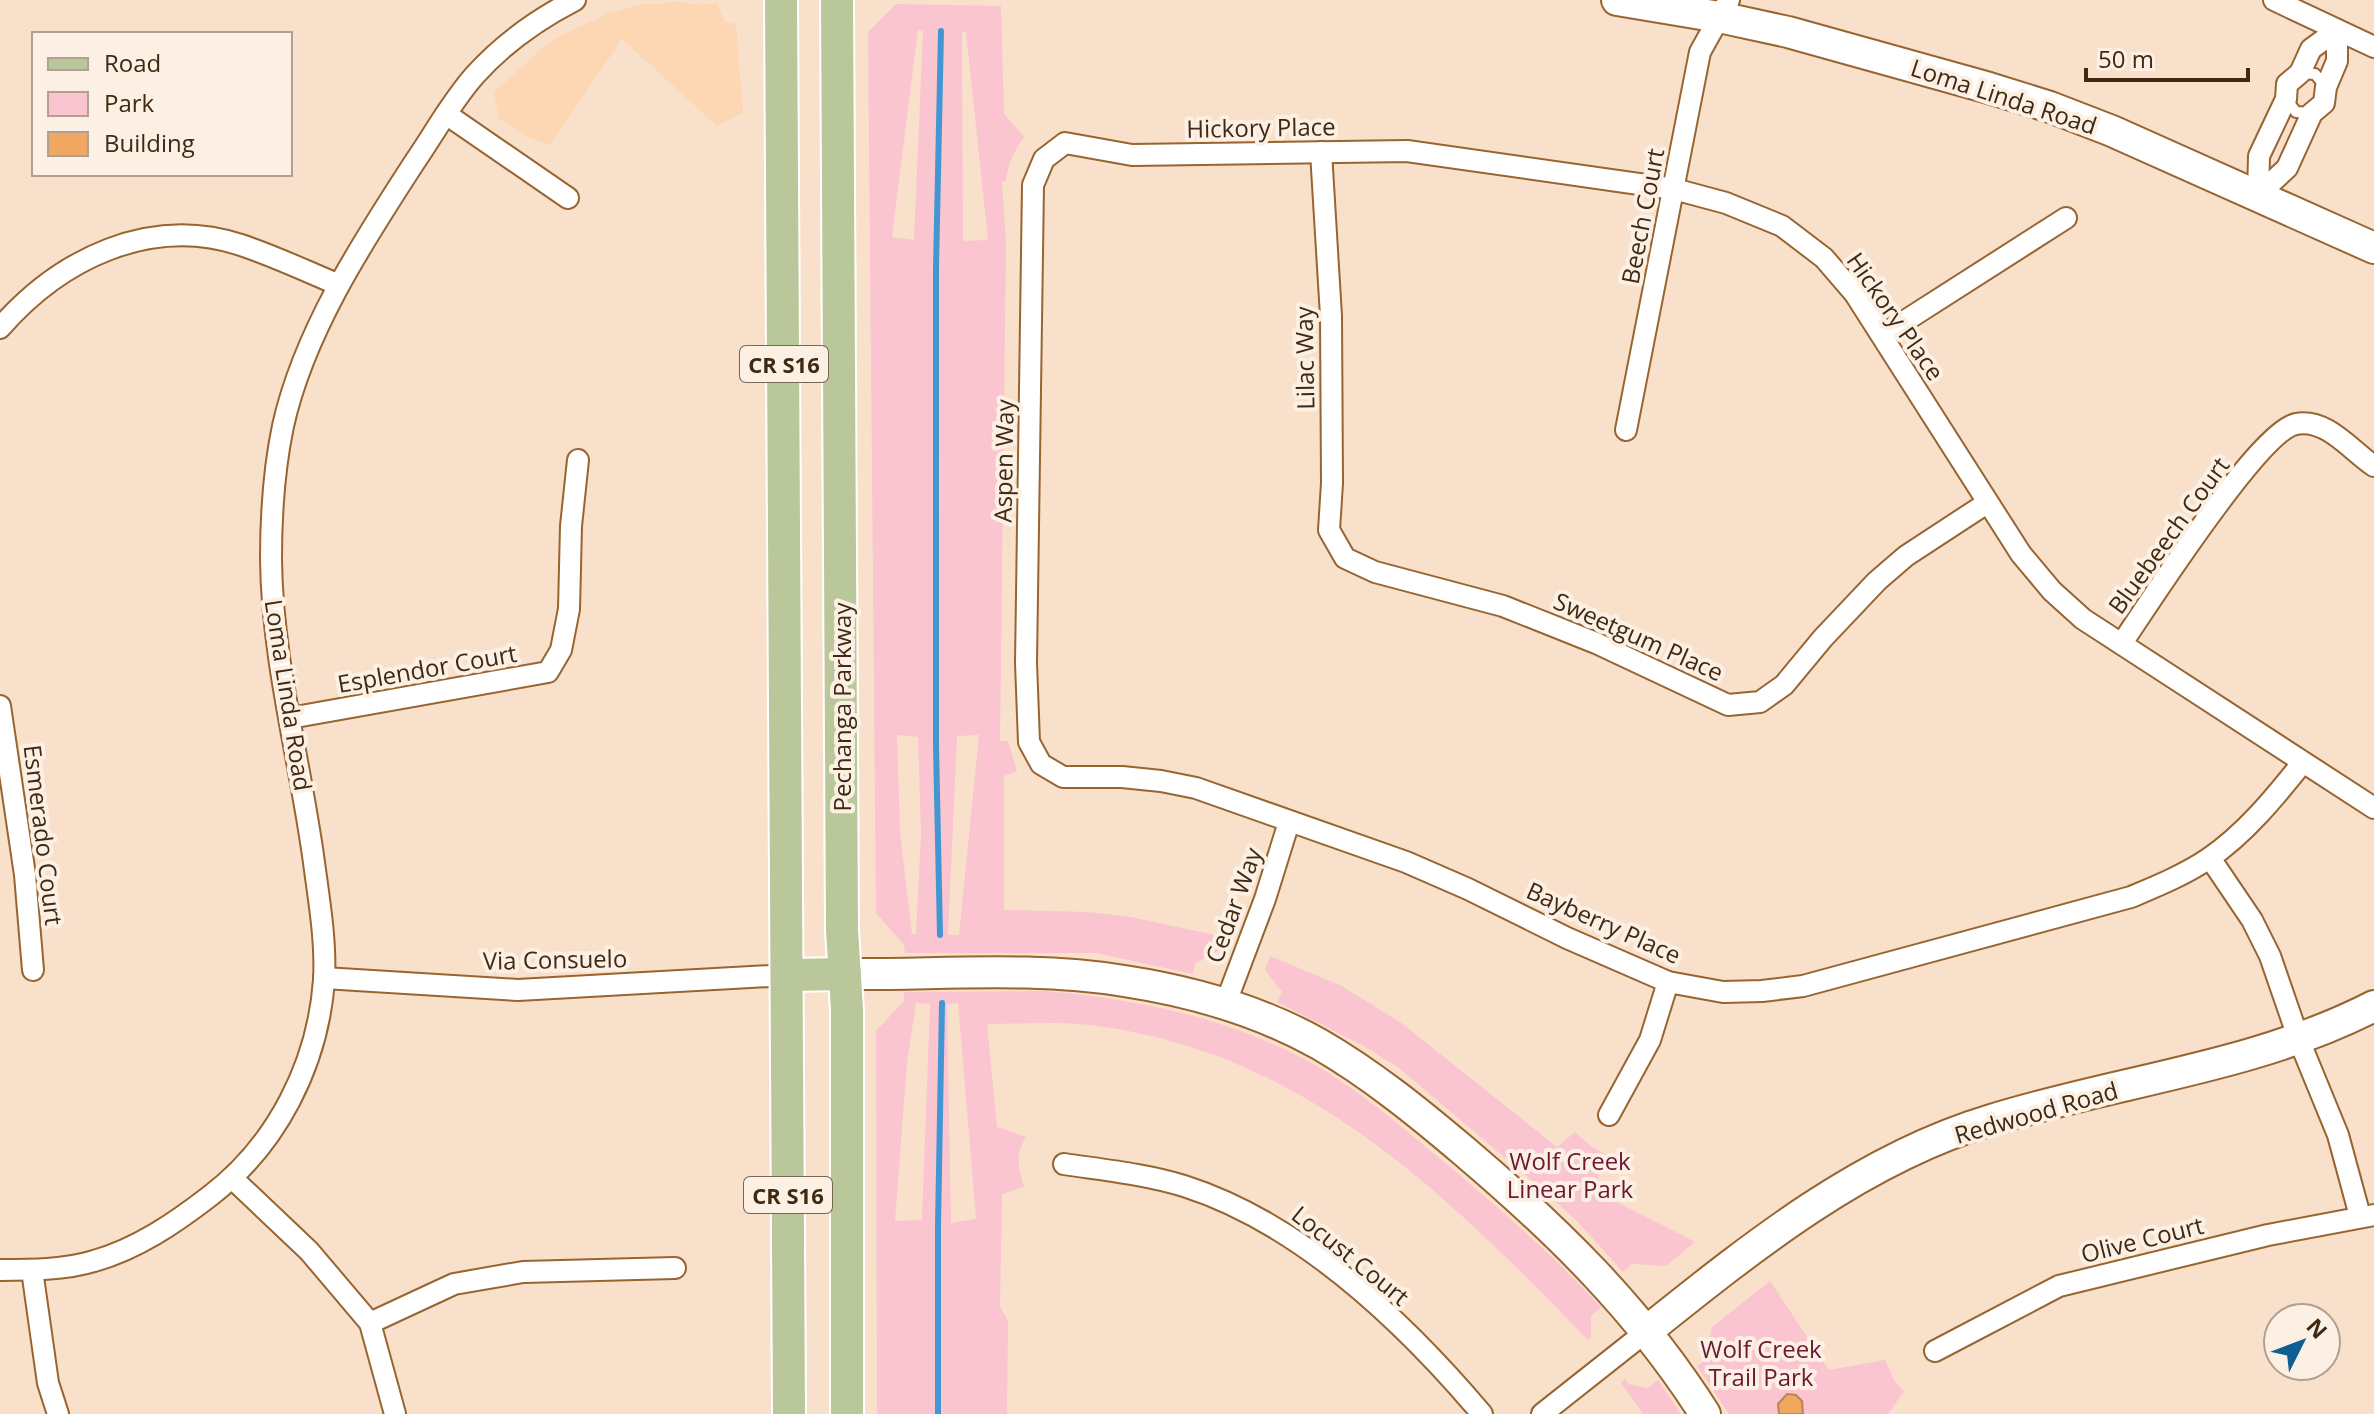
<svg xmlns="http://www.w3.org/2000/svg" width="2374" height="1414" font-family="'Open Sans',sans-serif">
  <rect width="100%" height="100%" fill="#f8e0cb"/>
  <!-- built -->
  <polygon fill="#fdd6b3" points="673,1 701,5 716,3 725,22 736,24 743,113 717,126 622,39 550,145 527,137 499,119 494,92 552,40 607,14 640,4 659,4"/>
  <!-- green -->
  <g fill="#fac5d1" fill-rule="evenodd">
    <path d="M896 4 1001 6 1004 114 1024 137C1014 151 1008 164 1006 181H1002L1006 244 1000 741H1008L1017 771 1004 776V910L1088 912 1131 917 1224 937 1218 951 1195 963 1193 974 1096 953H905L904 945 876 913 868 32ZM918 30 923 31 914 240 892 237ZM962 32H966L988 240 963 241ZM897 735 918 737 921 833 916 934H912L900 832ZM979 735 959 935H948L957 736Z"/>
    <polygon points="1270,956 1342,986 1400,1022 1557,1147 1575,1132 1592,1147 1604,1153 1597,1184 1611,1199 1695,1242 1666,1266 1632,1264 1623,1272 1577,1221 1535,1183 1399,1068 1362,1045 1277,1002 1282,992 1265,970"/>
    <path d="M1043 991C1128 998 1212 1014 1290 1052 1347 1079 1396 1122 1444 1162 1501 1210 1550 1252 1601 1307L1591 1316V1338L1588 1340C1445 1193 1304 1051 1090 1025 1057 1021 1021 1024 987 1024L997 1127 1026 1137C1015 1155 1018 1167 1024 1187L1002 1194 1000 1306 1008 1321 1007 1414H877L876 1031 904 1001V992ZM916 1003 930 1004 922 1220 895 1221 907 1062ZM958 1003 976 1219 951 1223 947 1004Z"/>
    <polygon points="1770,1281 1829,1370 1885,1360 1894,1380 1904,1391 1888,1414 1729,1414 1697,1366 1707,1359 1712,1327"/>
    <polygon points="1625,1379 1629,1384 1648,1388 1658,1380 1681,1414 1643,1414 1621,1383"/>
  </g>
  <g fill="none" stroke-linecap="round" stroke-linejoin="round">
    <!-- stream -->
    <g stroke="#4396d2" stroke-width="6">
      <polyline points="940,935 936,746 936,268 941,31"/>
      <polyline points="938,1414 938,1226 942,1003"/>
    </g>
  </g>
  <!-- building -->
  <polygon fill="#efa761" stroke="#bb8551" stroke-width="2" points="1787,1394 1796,1395 1802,1401 1803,1414 1779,1414 1778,1404"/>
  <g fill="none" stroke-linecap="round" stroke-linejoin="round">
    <!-- lane casing -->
    <g stroke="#986430" stroke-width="14">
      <g id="lane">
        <polyline points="2300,73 2315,74 2326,87"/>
        <polyline points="2286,99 2296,112 2312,113"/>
      </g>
    </g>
    <!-- street casing -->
    <g stroke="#986430" stroke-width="24">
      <g id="street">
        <polyline points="2274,0 2374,47"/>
        <polyline points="446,114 568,198"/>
        <polyline points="1321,152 1331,316 1332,483 1329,530 1345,558 1375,572 1503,606 1596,643 1728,705 1760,702 1784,685 1823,638 1877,581 1906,556 1987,503"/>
        <polyline points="2258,195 2259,156 2286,99 2287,84 2300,73 2311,49 2337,30"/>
        <polyline points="2258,195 2287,168 2312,113 2324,103 2326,87 2337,61 2337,30"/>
        <path d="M0 328C60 259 150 215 241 245 274 256 306 271 339 285"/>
        <polyline points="1883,335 2066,218"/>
        <polyline points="1626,430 1700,52 1729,0"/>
        <path d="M2122 643C2148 605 2258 432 2296 424 2327 418 2351 451 2374 466"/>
        <polyline points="0,706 25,875 33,970"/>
        <polyline points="290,718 548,672 561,650 569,609 571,526 578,460"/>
        <path d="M2303 762C2275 797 2245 834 2208 859 2184 875 2157 886 2131 897L1803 986 1762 991 1723 992 1668 982 1567 938 1468 889 1406 862 1196 788 1161 781 1122 777H1063L1041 764 1029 742 1026 663 1033 185 1044 159 1065 143 1132 155 1407 151 1674 189 1726 203 1782 226 1824 258 1855 294 2021 554 2052 591 2083 619 2374 808"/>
        <polyline points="2210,858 2252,920 2270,956 2299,1040 2338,1135 2360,1216"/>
        <polyline points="324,978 518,990 788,975"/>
        <polyline points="1225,1005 1265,899 1289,822"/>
        <polyline points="1609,1115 1650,1040 1668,982"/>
        <path d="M1064 1164C1104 1170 1145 1174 1184 1186 1300 1223 1405 1323 1482 1414"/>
        <polyline points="233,1179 309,1251 370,1323 395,1414"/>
        <path d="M0 1270C30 1270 65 1270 94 1261 137 1249 175 1223 210 1196 277 1145 318 1064 324 980 326 944 320 906 315 870 302 767 272 664 271 559 271 515 274 469 283 426 304 331 364 240 416 160 435 132 452 101 475 75 502 45 538 19 575 0"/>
        <polyline points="32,1270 48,1383 58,1414"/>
        <polyline points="370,1323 454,1284 523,1272 675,1268"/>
        <polyline points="1935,1351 2059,1286 2268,1235 2374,1215"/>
        <polyline points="1542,1414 1647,1331"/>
      </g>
    </g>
    <!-- secondary casing -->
    <g stroke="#986430" stroke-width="34">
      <g id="secondary">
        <polyline points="1617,0 1719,17 1788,32 1989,88 2050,107 2112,131 2374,248"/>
        <path d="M845 974C938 975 1032 966 1124 981 1190 991 1260 1011 1319 1044 1371 1074 1419 1113 1465 1152 1558 1231 1639 1310 1705 1414"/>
        <path d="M1647 1331C1752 1247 1861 1159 1991 1120 2120 1080 2253 1068 2374 1006"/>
      </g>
    </g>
    <!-- primary casing -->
    <g stroke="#fff" stroke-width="36">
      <g id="primary">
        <polyline points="781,0 789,1414"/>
        <polyline points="837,0 842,930 847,1010 847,1414"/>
        <polyline points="788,975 845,974"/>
      </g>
    </g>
    <!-- lane -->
    <use href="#lane" stroke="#fff" stroke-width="10"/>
    <!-- street -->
    <use href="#street" stroke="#fff" stroke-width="20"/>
    <!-- secondary -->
    <use href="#secondary" stroke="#fff" stroke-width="30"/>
    <!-- primary -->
    <use href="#primary" stroke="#b9c79a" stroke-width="32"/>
  </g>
  <g text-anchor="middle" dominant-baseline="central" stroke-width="8" stroke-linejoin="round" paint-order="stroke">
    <!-- shield labels -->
    <g fill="#fcf0e5" stroke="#786552" stroke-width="2">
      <rect x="740" y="346" width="88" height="36" rx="6"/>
      <rect x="744" y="1177" width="88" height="36" rx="6"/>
    </g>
    <g font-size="22" font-weight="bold" fill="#3f2913">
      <text x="784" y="364">CR S16</text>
      <text x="788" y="1195">CR S16</text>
    </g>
    <!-- street labels -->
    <g font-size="24" fill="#3f2913" stroke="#fcf0e5">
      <text transform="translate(2004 96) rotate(18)">Loma Linda Road</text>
      <text transform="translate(1261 127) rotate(-1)">Hickory Place</text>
      <text transform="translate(1642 216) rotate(-79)">Beech Court</text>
      <text transform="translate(1896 316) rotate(55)">Hickory Place</text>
      <text transform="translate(1304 358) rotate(-91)">Lilac Way</text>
      <text transform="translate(1003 461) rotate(-89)">Aspen Way</text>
      <text transform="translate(2168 535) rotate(-54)">Bluebeech Court</text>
      <text transform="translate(1639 636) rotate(24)">Sweetgum Place</text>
      <text transform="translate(427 668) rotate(-10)">Esplendor Court</text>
      <text transform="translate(289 695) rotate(81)">Loma Linda Road</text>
      <text transform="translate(841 707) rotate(-90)">Pechanga Parkway</text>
      <text transform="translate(44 835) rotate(83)">Esmerado Court</text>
      <text transform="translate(1233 905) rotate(-70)">Cedar Way</text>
      <text transform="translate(1604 922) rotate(24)">Bayberry Place</text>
      <text transform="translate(555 959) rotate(-1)">Via Consuelo</text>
      <text transform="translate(2036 1112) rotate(-16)">Redwood Road</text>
      <text transform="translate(2142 1239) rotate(-14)">Olive Court</text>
      <text transform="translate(1351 1255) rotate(39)">Locust Court</text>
    </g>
    <!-- park labels -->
    <g font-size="24" fill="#6d1737" stroke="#fcf0e5">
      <text x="1570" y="1160">Wolf Creek<tspan x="1570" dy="28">Linear Park</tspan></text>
      <text x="1761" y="1348">Wolf Creek<tspan x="1761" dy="28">Trail Park</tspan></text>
    </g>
  </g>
  <!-- legend -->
  <rect x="32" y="32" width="260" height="144" fill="#fcf0e5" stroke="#b0a091" stroke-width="2"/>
  <rect x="48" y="58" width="40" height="12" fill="#b9c79a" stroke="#b0a091" stroke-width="2"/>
  <text x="104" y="72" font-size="24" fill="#3f2913">Road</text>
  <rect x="48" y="92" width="40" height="24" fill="#fac5d1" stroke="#b0a091" stroke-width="2"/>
  <text x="104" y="112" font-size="24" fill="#3f2913">Park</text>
  <rect x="48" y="132" width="40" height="24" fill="#efa761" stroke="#b0a091" stroke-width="2"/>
  <text x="104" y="152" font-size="24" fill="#3f2913">Building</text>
  <!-- north arrow -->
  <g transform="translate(2302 1342) rotate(48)"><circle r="38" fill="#fcf0e5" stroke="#b0a091" stroke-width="2"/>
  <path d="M0-6L14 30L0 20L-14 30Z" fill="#0d5e91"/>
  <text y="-12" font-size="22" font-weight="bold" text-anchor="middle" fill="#3f2913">N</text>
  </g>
  <!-- scale -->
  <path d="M2086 68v12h162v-12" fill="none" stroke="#3f2913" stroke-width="4"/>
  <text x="2098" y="68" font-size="24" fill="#3f2913" stroke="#fcf0e5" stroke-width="6" paint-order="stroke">50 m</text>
</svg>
